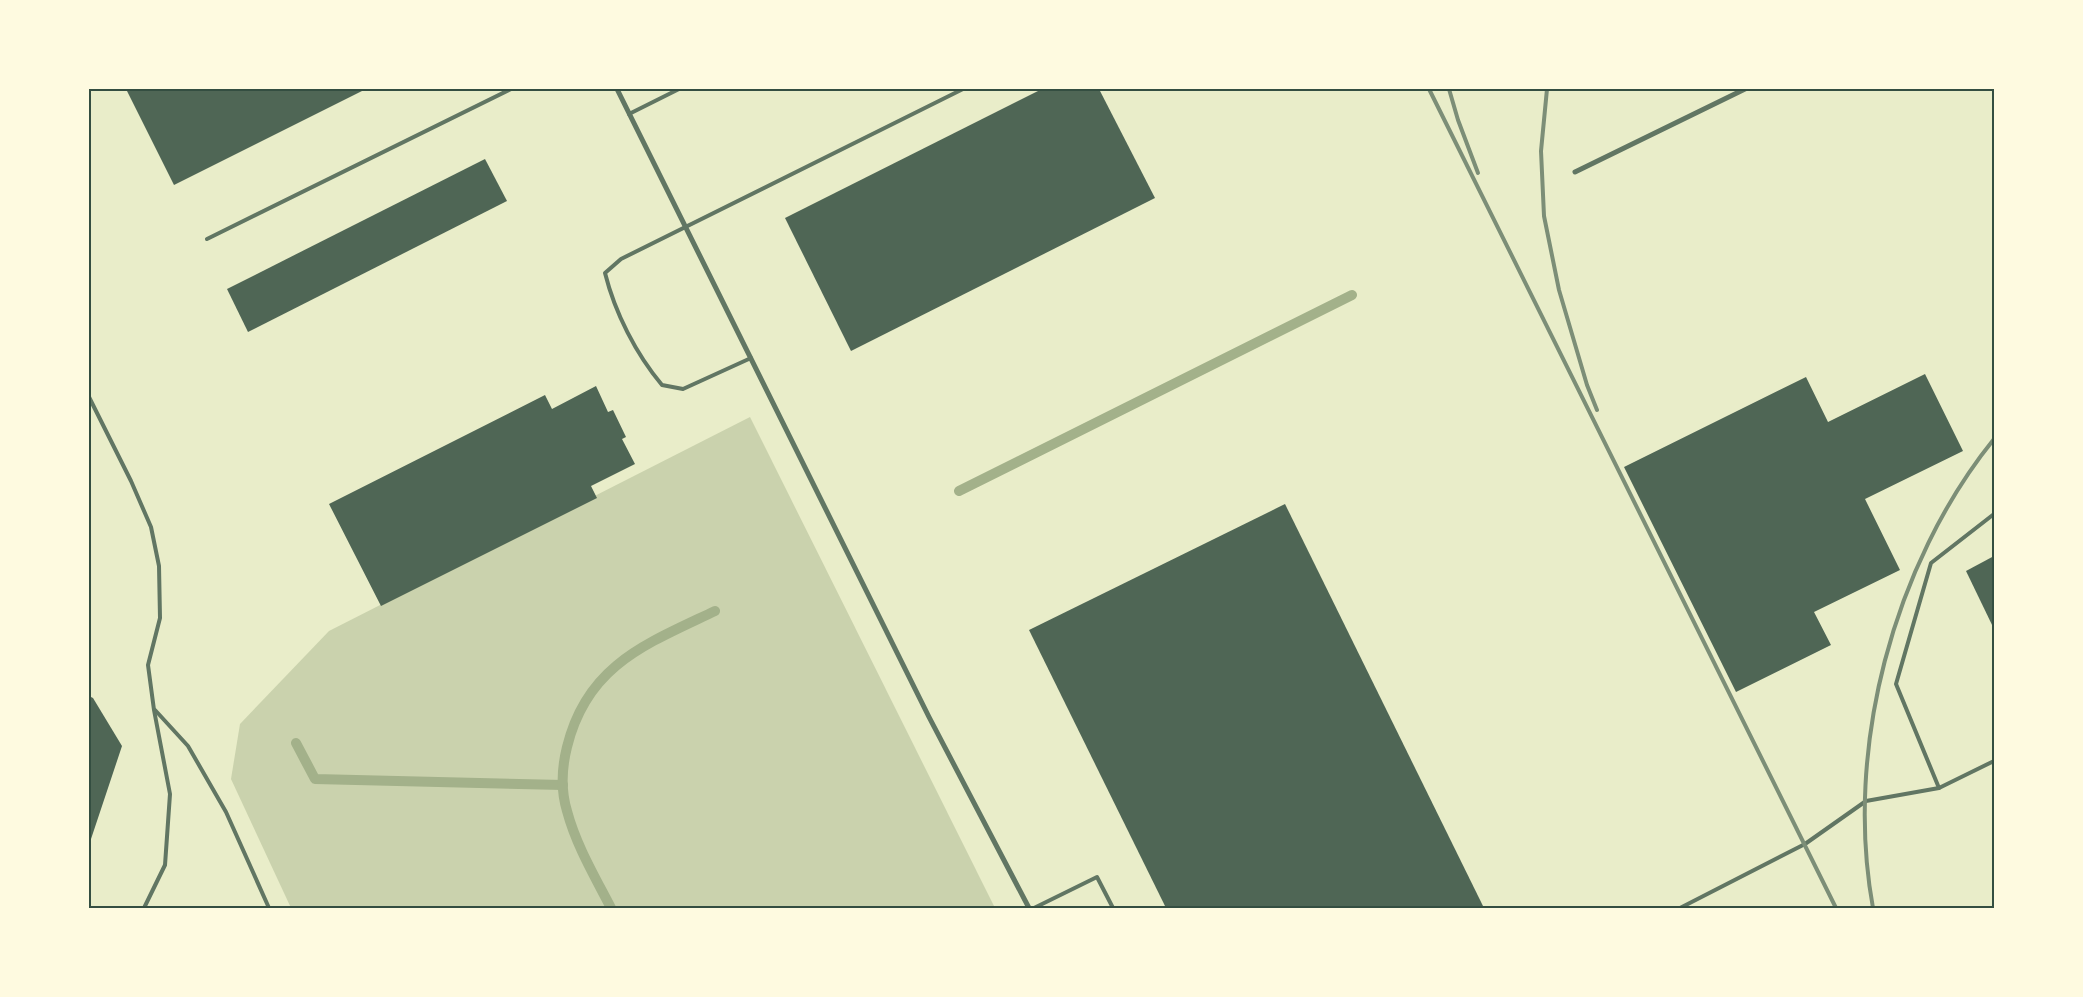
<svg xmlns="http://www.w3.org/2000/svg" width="2083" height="997" font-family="Quicksand,sans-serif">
  <rect width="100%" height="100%" fill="#e9edc9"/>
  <!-- green -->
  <polygon fill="#cad2ad" points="750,417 995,908 291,908 231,779 240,724 329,631"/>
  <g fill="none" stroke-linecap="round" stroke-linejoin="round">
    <!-- stream -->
    <g stroke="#a3b18a" stroke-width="10">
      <polyline points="959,491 1352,295"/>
      <polyline points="296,743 315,779 563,785"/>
      <path d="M611 908C595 877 576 845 567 811 561 791 562 767 567 747 587 665 646 644 715 611"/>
    </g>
  </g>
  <!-- building -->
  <g fill="#4f6655">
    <polygon points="126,89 366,89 174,185"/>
    <polygon points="1042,89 1099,89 1155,198 851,351 785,218"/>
    <polygon points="485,159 507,201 248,332 227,289"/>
    <polygon points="1925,374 1963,451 1865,499 1900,570 1814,612 1831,645 1736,692 1624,467 1806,377 1828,422"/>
    <polygon points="596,386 608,412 613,410 626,437 622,439 635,464 591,486 597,498 381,606 329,504 545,395 552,409"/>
    <polygon points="1285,504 1484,908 1166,908 1029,630"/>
    <polygon points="1994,556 1994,629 1966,571"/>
    <polygon points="89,696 93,698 122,746 89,845"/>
  </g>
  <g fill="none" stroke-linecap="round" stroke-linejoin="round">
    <!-- service -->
    <g stroke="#617663" stroke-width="4">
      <polyline points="629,114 679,89"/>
      <polyline points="207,239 511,89"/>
      <path d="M751 358 683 389 662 385C636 354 615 313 605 273L621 259 963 89"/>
      <polyline points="89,397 131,481 151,527 159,566 160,618 148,665 154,710 170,794 165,865 144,908"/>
      <polyline points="155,710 188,746 226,812 269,908"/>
      <polyline points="1939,788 1896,684 1931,563 1994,514"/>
      <polyline points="1034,908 1097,877 1113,908"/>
      <polyline points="1680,908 1805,844 1866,801 1939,788 1994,761"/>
    </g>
    <!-- minor -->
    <g stroke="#617663" stroke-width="5">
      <polyline points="617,89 929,717 1029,908"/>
      <polyline points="1575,172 1745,89"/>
    </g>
    <!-- rail -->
    <g stroke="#7c8e77" stroke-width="4">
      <polyline points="1429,89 1836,908"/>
      <polyline points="1449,89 1458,120 1478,173"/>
      <polyline points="1547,89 1541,151 1544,216 1559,290 1587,385 1597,410"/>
      <path d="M1873 908C1844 750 1893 564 1994 439"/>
    </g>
  </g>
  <!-- border -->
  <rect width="2083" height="997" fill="none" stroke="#fefae0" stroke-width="180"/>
  <rect x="90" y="90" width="1903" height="817" fill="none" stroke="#344e41" stroke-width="2"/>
</svg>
